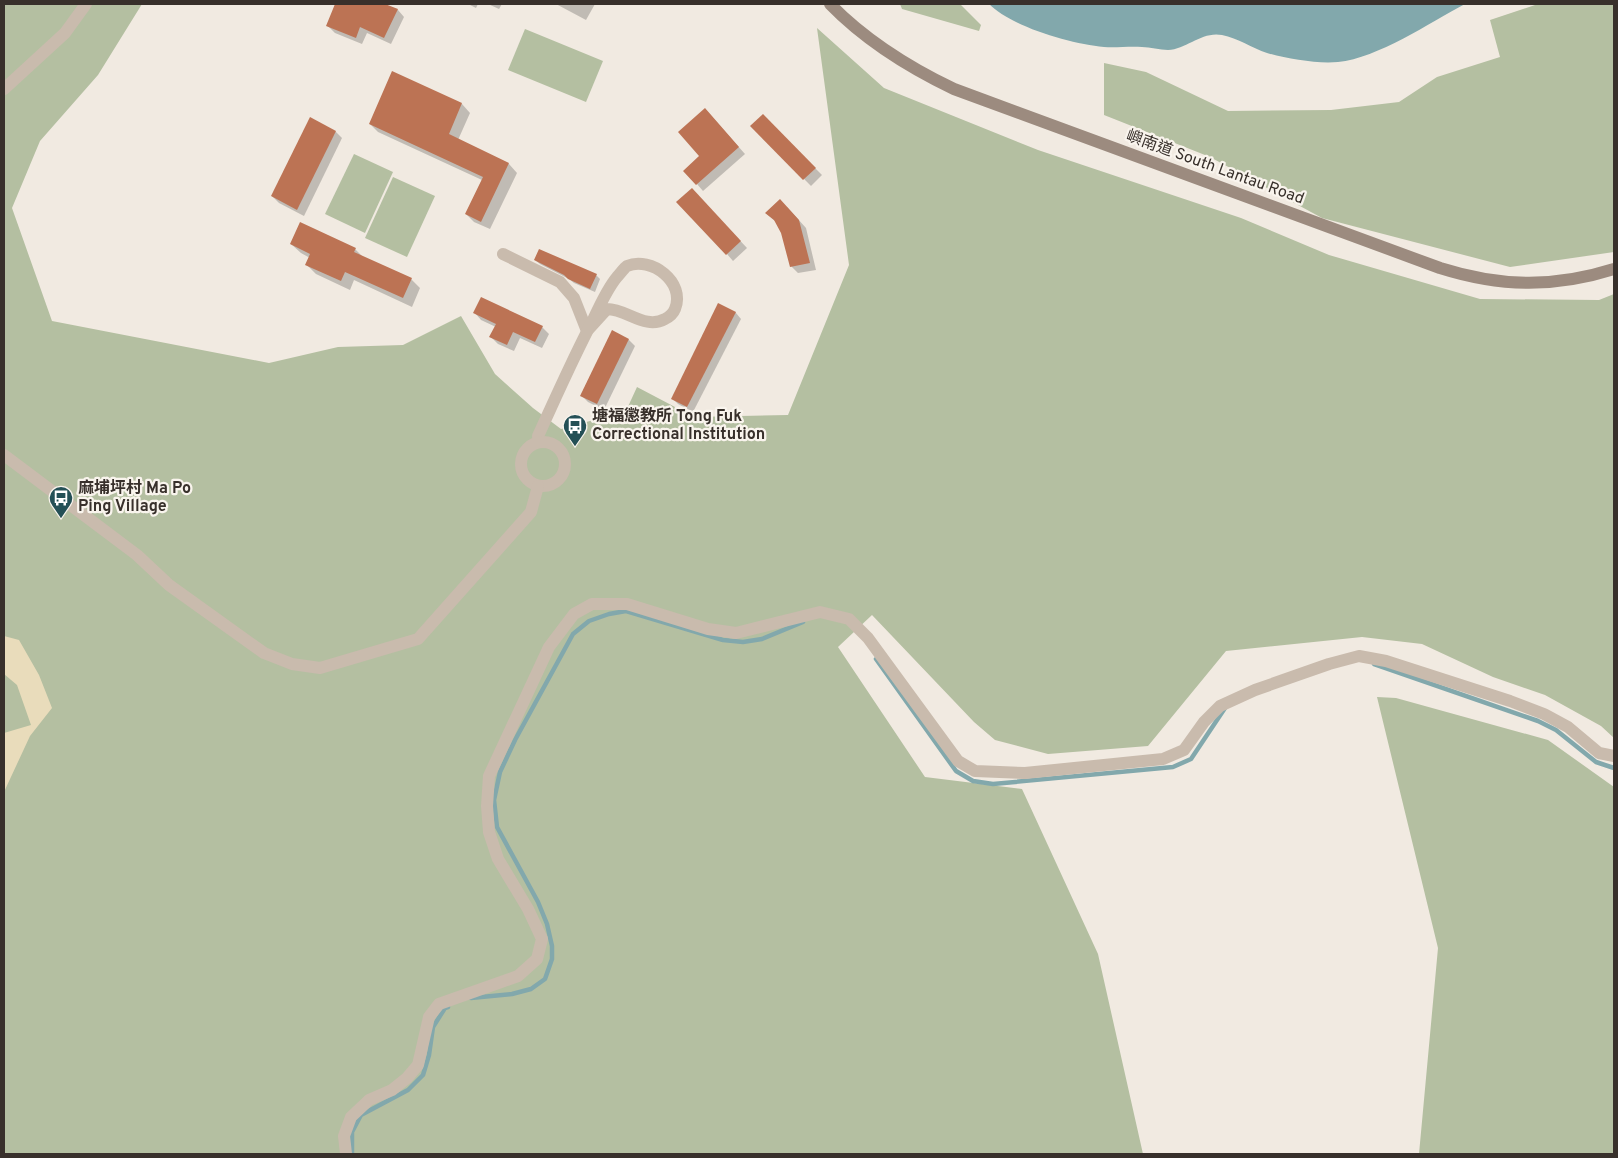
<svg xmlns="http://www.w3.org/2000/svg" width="1618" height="1158" font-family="Overpass,'Noto Sans TC',sans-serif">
  <rect width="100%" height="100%" fill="#f1eae1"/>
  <!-- green -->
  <g fill="#b4bfa1">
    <polygon points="4,4 142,4 98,75 40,141 12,208 52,321 269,363 338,347 403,345 461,316 495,374 533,408 561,429 626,411 637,387 694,417 788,415 849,265 817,28 884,88 1038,150 1241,218 1329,255 1480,299 1599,300 1614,294 1614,738 1601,726 1545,695 1493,677 1422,644 1362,637 1226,651 1148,746 1048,754 995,740 974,722 872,615 838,647 925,777 1022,789 1098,954 1143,1154 4,1154"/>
    <polygon points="900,4 960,4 981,25 979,31 902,9"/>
    <polygon points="1538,4 1614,4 1614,252 1510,267 1322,218 1210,157 1104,115 1104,63 1146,72 1228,111 1331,110 1399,102 1437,77 1500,57 1490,20"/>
    <polygon points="525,29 603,61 586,102 508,70"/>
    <polygon points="354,154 393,172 365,233 325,214"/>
    <polygon points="393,177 435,196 407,257 365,238"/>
    <polygon points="1377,697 1396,698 1548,740 1614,787 1614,1154 1419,1154 1438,948"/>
  </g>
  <!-- sand -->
  <polygon fill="#e9dcbb" points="4,636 19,640 39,675 52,708 30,736 4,792 4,733 31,725 17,685 4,674"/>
  <!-- water -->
  <path fill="#82a8ac" d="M989 4H1465C1429 23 1378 58 1338 62 1318 64 1287 59 1267 53 1252 48 1238 38 1222 35 1202 31 1187 49 1168 50 1160 50 1150 47 1142 47 1129 46 1116 48 1104 47 1071 44 1012 27 989 4Z"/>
  <!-- shadow -->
  <g fill="#0003">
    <polygon points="339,4 382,4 398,10 404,17 391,44 367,33 362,44 335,33 328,26 336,6"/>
    <polygon points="468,4 478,4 476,8"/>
    <polygon points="488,4 502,4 499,9"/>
    <polygon points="556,4 595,4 586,20"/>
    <polygon points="393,73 462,104 470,113 458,140 509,164 517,173 490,229 474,222 466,214 482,180 378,132 370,124"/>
    <polygon points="763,116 822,175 811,186 752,126"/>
    <polygon points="712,117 745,154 703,191 697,184 701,156"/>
    <polygon points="310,119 336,132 342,138 304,216 279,203 272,196"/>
    <polygon points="698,196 747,248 733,261 727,254"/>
    <polygon points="787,207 806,228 816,270 798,273 791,266 782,232 777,223 766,213"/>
    <polygon points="291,244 355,249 363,257 411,279 420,288 412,307 354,280 350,290 316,274 307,265 310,258 301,253"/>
    <polygon points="535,260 596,275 600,279 595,292 574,283 569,279 540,264"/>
    <polygon points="719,305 736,313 741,319 693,412 678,404 673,399"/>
    <polygon points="475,313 542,327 549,334 542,348 520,338 514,351 498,344 491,337 496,327 481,320"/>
    <polygon points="612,332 629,340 635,346 604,410 588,402 581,395"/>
  </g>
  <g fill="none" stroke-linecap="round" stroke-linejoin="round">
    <!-- stream -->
    <g stroke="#82a8ac" stroke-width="4.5">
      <polyline points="876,659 956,771 973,781 993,784 1173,767 1191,759 1225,708"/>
      <polyline points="1374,664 1538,721 1556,730 1596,762 1614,768"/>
      <polyline points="471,998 512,994 531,989 545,979 552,959 552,946 547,924 538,902 497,827 494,800 500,772 515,740 573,634 589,621 609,614 626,611 723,640 743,642 762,639 803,622"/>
      <polyline points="352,1154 352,1132 361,1115 408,1090 423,1075 429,1055 433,1027 445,1008 448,1007"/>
    </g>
  </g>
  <!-- building -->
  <g fill="#bc7354">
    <polygon points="335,4 385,4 398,9 384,38 360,27 356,38 326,26"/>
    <polygon points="392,71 462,103 449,134 509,163 481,222 465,214 483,177 369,124"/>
    <polygon points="705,108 739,147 696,185 683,171 699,156 678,132"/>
    <polygon points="763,114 816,168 803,180 750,126"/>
    <polygon points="310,117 336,131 297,210 271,196"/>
    <polygon points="692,188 741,241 726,255 676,202"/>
    <polygon points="780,199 799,220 810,263 790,267 781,233 774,220 765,213"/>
    <polygon points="300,222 356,248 354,252 412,278 403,298 345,272 341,281 305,265 310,254 290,244"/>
    <polygon points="539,249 597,274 590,289 568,279 564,275 534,260"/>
    <polygon points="481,297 543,326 535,342 513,332 507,345 489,337 496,324 473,313"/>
    <polygon points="718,303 736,312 687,407 671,399"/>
    <polygon points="612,330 629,339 597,404 580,396"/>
  </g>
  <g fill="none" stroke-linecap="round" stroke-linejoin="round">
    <!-- minor -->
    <g stroke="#c9bbad" stroke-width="12">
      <polyline points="4,89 65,33 86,4"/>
      <polyline points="503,254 560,282 574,298 587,331"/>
      <path d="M539 442 538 436C556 397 573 358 593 320 600 305 607 289 617 277 620 274 624 268 627 266 651 256 686 282 675 309 673 314 669 317 665 319 645 330 627 309 607 309L587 331"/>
      <circle cx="543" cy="464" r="22"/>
      <polyline points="4,455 137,555 169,585 264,653 292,664 320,668 418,639 531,512 538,486"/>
      <polyline points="346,1154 344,1136 351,1117 369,1100 392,1090 407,1078 418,1065 429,1017 439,1004 518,976 537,959 542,939 528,909 498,859 489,832 487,806 489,776 549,647 574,614 592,604 627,604 708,629 736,633 820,612 849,619 868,638 958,761 975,771 1025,773 1163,759 1184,750 1204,722 1220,706 1255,690 1329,664 1359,656 1386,661 1510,701 1544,714 1568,727 1599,753 1614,756"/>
    </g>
    <!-- secondary -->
    <path stroke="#9c8b7f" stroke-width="12" d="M830 4C866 41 908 67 954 89L1440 268C1500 287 1554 288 1614 269"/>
  </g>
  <!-- icons -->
  <defs>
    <g id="bus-pin" transform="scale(1.25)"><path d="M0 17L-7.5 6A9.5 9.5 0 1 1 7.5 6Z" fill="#245056" stroke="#f9f4ed"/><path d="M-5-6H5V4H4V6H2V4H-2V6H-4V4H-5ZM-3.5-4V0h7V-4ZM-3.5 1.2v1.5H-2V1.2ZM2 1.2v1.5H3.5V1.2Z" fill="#fff"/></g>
  </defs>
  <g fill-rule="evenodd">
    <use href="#bus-pin" x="575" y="426"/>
    <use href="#bus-pin" x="61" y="498"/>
  </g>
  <g text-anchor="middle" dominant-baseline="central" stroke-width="4.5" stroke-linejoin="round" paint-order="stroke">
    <!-- street labels -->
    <g font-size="16" fill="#38302b" stroke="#f9f4ed">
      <text transform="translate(1215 168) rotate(20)">嶼南道 South Lantau Road</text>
    </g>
    <!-- poi labels -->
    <g font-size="16" font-weight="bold" fill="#38302b" stroke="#f9f4ed" text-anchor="start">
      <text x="592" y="417">塘福懲教所 Tong Fuk<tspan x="592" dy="18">Correctional Institution</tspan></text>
      <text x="78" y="489">麻埔坪村 Ma Po<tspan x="78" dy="18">Ping Village</tspan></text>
    </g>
  </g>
  <!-- border -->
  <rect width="1618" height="1158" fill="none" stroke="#38302b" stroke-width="10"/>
</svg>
